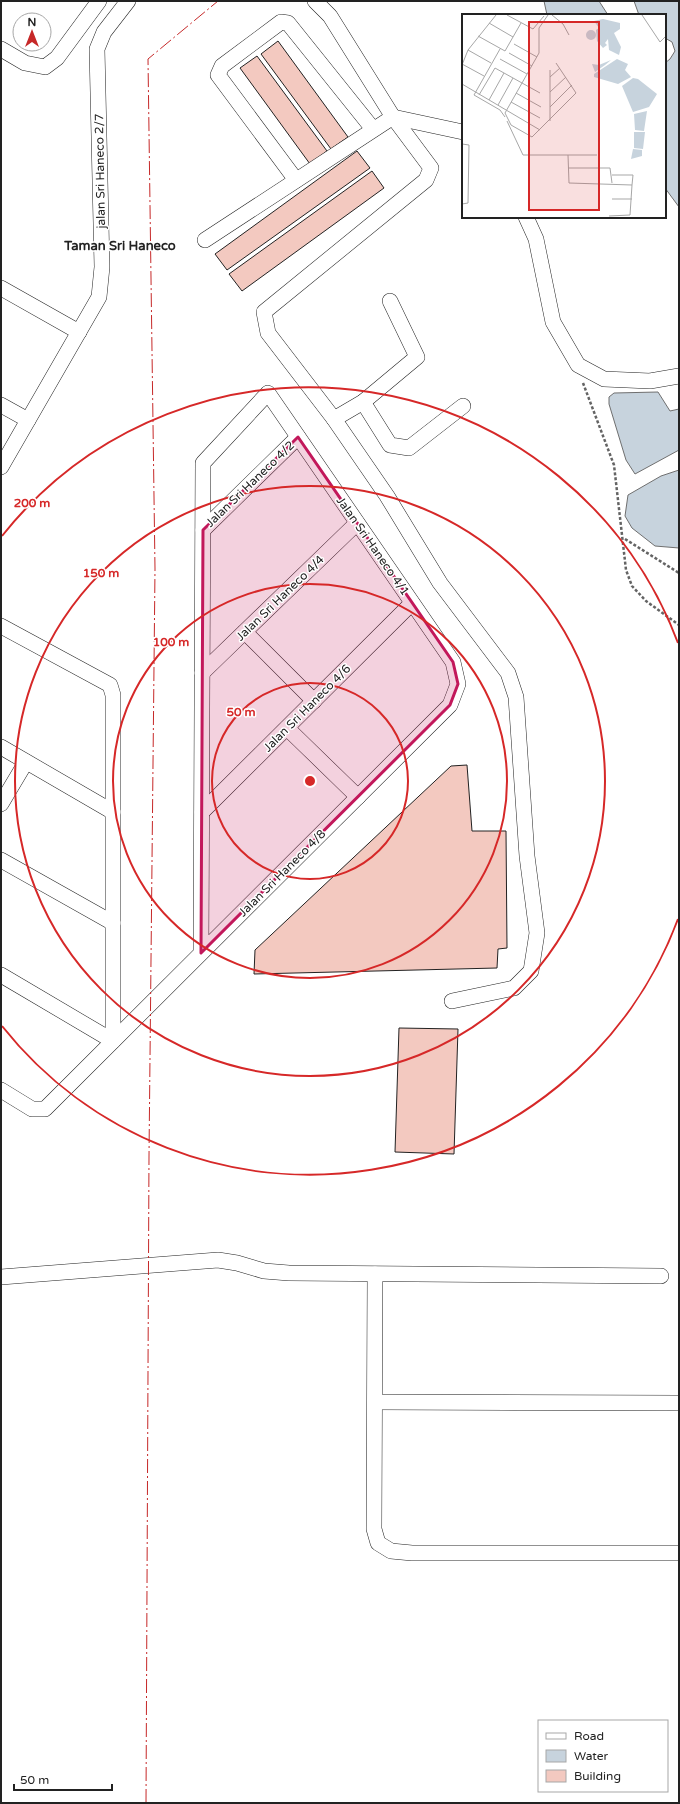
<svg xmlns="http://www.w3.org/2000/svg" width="680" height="1804" font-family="'Varela Round',sans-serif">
  <rect width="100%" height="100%" fill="#fff"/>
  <!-- water -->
  <g fill="#c7d3dd" stroke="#6f6f6f">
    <polygon points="544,1 599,1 608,15 547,15"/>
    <polygon points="634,1 679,1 679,207 665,188 665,63 670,59 675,51 672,42 665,38 665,15 639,15"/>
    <polygon points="658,392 670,411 679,409 679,450 635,474 626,460 609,404 609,397 614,393"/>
    <polygon points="679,470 679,548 655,546 632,528 625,516 628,495 661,476"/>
  </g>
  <!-- building -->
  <g fill="#f3c9c0" stroke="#222">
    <polygon points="278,41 348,137 331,149 261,54"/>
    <polygon points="257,56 327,151 310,164 240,68"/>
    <polygon points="357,151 370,168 227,270 215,254"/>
    <polygon points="372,171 384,188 242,291 229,274"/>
    <polygon points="467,765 472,831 506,831 507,948 498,949 497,968 254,974 255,950 451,766"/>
    <polygon points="399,1028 458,1029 454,1154 395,1152"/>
  </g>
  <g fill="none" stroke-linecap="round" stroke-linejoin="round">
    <!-- minor casing -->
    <g stroke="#222" stroke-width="16">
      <g id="minor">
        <polyline points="315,1 330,16 393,117 431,168 426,180 264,312 268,333 334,419 387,496 440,583 508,673 516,697 527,856 537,933 531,971 514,988 452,1001"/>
        <polyline points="1,49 25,63 45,67 57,58 99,1"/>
        <polyline points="296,180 218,75 222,66 281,22 288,23 373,129"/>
        <polyline points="526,217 536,239 553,322 578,365 604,379 650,381 679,376"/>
        <polyline points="205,240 393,117 463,132"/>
        <polyline points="1,288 79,332"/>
        <polyline points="363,402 390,445 409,448 463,406"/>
        <polyline points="1,405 28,420"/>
        <polyline points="334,419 363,402 417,357 390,301"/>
        <polyline points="1,467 99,297 102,267 97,49 104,32 128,1"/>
        <polyline points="203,530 298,437"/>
        <polyline points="1,626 110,685 113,695 113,1041"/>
        <polyline points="245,632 314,701"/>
        <polyline points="202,673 357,523"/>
        <polyline points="287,728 358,797"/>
        <polyline points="1,747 113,812"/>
        <polyline points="1,804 26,762"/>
        <polyline points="202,812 412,603"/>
        <polyline points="1,860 113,923"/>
        <polyline points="1,975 113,1041"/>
        <polyline points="1,1090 32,1109 45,1109 450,705 458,684 453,662 268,393 203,463 201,953"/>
        <polyline points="375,1274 374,1529 378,1543 391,1551 412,1553 679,1553"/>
        <polyline points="1,1277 218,1260 237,1263 264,1271 289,1273 661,1276"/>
        <polyline points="375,1402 679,1403"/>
      </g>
    </g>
    <!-- path -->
    <g stroke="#646464" stroke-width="2.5" stroke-dasharray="3 2" stroke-linecap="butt">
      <polyline points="583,383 614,465 626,570 632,586 646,601 679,625"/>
      <polyline points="625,539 679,573"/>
    </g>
    <!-- minor -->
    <use href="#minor" stroke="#fff" stroke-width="15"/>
    <!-- power -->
    <polyline stroke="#c62828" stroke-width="1" stroke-dasharray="14 3 2 3" stroke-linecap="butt" points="146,1803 149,1156 155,569 148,59 218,1"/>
  </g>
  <!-- marked area -->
  <path fill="#c2185b" fill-opacity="0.2" stroke="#c2185b" stroke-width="3" stroke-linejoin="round" d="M298 437 453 662 458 684 450 705 201 953 203 530Z"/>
  <!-- distance rings -->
  <g fill="none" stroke="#d62828" stroke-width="2">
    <circle cx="310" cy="781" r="98"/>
    <circle cx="310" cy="781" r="197"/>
    <circle cx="310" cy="781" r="295"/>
    <path d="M678 919A393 393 0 0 1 2 1026M2 536A393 393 0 0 1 678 643"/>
  </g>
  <g text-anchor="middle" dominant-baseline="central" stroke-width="3" stroke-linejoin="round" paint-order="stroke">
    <!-- street labels -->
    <g font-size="12" fill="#222" stroke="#fff">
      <text transform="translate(100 171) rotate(-91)">jalan Sri Haneco 2/7</text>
      <text transform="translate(250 484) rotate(-44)">Jalan Sri Haneco 4/2</text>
      <text transform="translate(373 546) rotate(55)">Jalan Sri Haneco 4/1</text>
      <text transform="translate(280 598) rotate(-44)">Jalan Sri Haneco 4/4</text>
      <text transform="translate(307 708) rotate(-45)">Jalan Sri Haneco 4/6</text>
      <text transform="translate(282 873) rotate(-45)">Jalan Sri Haneco 4/8</text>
    </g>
    <!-- neighbourhood labels -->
    <g font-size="13" font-weight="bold" fill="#222" stroke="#fff">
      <text x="120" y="246">Taman Sri Haneco</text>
    </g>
  </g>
  <!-- overview -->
  <g transform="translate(462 14)">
    <rect width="204" height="204" fill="#fff"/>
    <path d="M141 5 158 9V15L152 19 159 33 157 41 147 36 146 25 143 29 145 31 141 34 135 27 134 16 137 14 132 7ZM124 21a5 5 0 1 1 10 0a5 5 0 1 1-10 0ZM155 45 166 50 163 56 169 63 156 70 132 63V60ZM149 46 143 51 133 58 130 50 137 51ZM171 64 176 65 195 80 187 93 171 98 160 72ZM185 97 182 117 173 116 172 100ZM172 118H183L181 135 172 134ZM171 135 180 136V142L169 145Z" fill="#c7d3dd"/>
    <path fill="none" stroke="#a7a7a7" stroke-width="1" d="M45 1 71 15 82 2M86 1 77 14V39L43 99 49 111 70 123 114 79 94 49M90 1 101 10 107 21M180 1 198 28 204 22M27 9 51 23M16 22 43 37 59 9M52 30 75 43M38 35 12 81 38 96 43 103M6 36 29 49M47 39 70 52M38 45 65 60M0 50 22 62M0 51 6 36 34 1M88 63 98 54M0 70 78 116M88 78 104 63M54 79 79 93M17 81 33 54 78 79M27 86 42 59M49 88 78 104M36 91 51 64M88 93 110 71M45 107 61 141H135M88 107V56M0 130 7 131 6 189 0 190M106 141 107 169 170 171 168 201 147 202M106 154H148L150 169M150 161H171L170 171M150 185H170"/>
    <path fill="#d62828" fill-opacity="0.15" stroke="#d62828" stroke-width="2" d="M67 8H137V196H67Z"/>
    <rect width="204" height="204" fill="none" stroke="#222" stroke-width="2"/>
  </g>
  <circle cx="310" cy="781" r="6" fill="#d62828" stroke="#fff" stroke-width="2"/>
  <g font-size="12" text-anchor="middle" font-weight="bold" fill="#d62828" stroke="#fff" stroke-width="3" stroke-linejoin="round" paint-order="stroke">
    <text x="32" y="507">200 m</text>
    <text x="101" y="577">150 m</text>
    <text x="171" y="646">100 m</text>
    <text x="241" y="716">50 m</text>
  </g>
  <!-- border -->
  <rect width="680" height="1804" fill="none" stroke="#222222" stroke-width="4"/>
  <!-- legend -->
  <rect x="538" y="1720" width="130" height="72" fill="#ffffff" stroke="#a7a7a7"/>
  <rect x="546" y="1733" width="20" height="6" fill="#ffffff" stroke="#a7a7a7"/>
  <text x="574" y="1740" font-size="12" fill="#222222">Road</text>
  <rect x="546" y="1750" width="20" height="12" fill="#c7d3dd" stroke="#a7a7a7"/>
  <text x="574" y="1760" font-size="12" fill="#222222">Water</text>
  <rect x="546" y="1770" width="20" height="12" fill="#f3c9c0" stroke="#a7a7a7"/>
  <text x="574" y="1780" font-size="12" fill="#222222">Building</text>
  <!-- north arrow -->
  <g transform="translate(32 32)"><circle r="19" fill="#ffffff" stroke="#a7a7a7"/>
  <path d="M0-3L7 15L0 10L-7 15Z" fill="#c62828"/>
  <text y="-6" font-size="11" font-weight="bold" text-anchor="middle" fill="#222222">N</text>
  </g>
  <!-- scale -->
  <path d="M14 1784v6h98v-6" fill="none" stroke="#222222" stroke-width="2"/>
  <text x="20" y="1784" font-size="12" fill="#222222" stroke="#ffffff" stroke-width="3" paint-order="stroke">50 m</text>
</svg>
